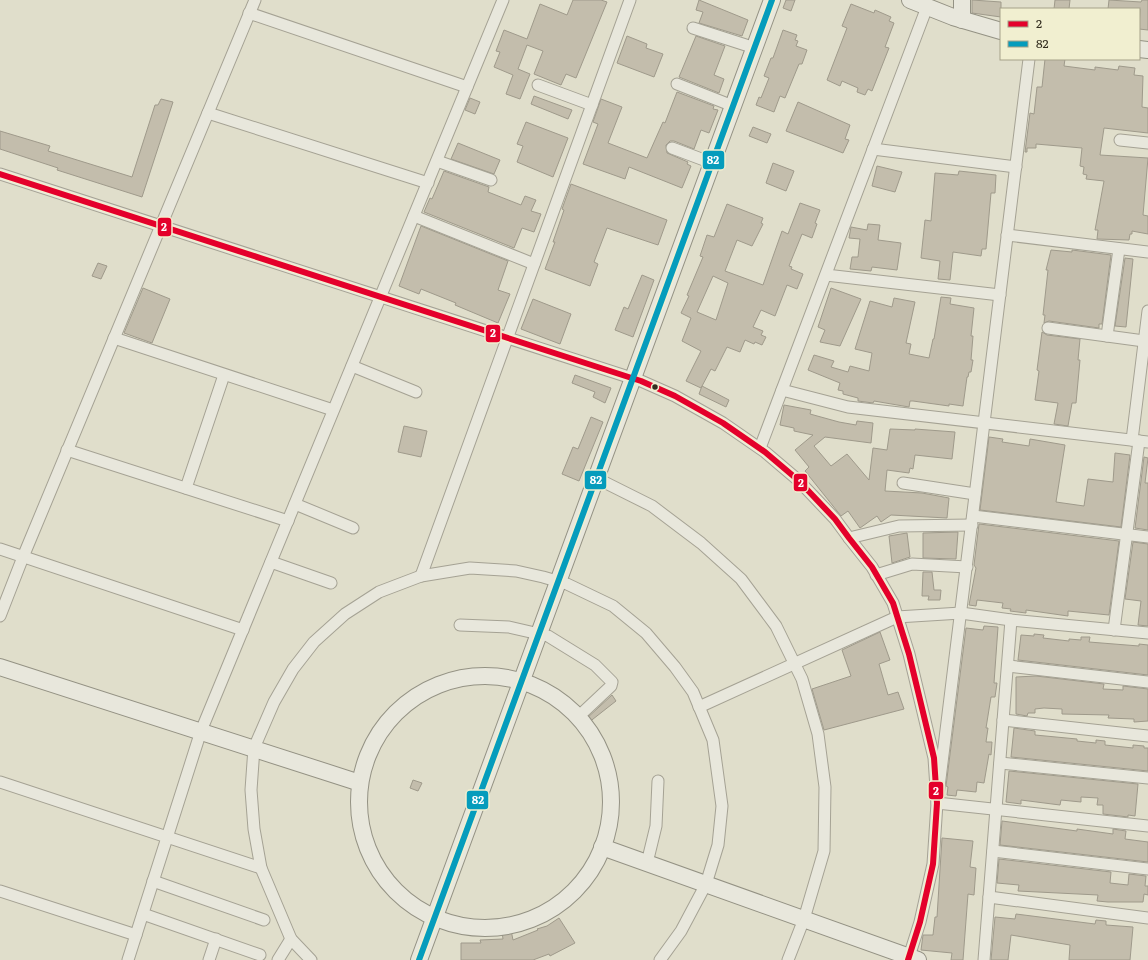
<svg xmlns="http://www.w3.org/2000/svg" width="1148" height="960" font-family="Literata,serif">
  <rect width="100%" height="100%" fill="#e0decb"/>
  <!-- building -->
  <g fill="#c3bdac" stroke="#9f9a8b" fill-rule="evenodd">
    <polygon points="573,0 601,0 607,2 576,78 566,74 561,85 534,74 543,51 527,45 518,69 530,74 520,99 506,94 513,75 494,67 500,52 496,51 504,30 527,39 540,4 567,15"/>
    <polygon points="699,0 748,20 742,36 699,23 703,12 696,10"/>
    <polygon points="786,0 795,0 791,11 783,8"/>
    <polygon points="972,0 1001,2 1001,17 972,13"/>
    <polygon points="1055,0 1070,0 1069,9 1054,9"/>
    <polygon points="1109,0 1141,2 1142,0 1148,0 1148,30 1139,29 1140,9 1108,9"/>
    <polygon points="851,4 874,13 875,10 891,17 889,21 894,23 885,47 889,48 872,91 868,89 865,95 857,92 858,88 842,81 840,86 827,80 847,28 842,26"/>
    <polygon points="783,30 797,35 795,40 798,41 796,46 807,50 802,64 799,64 785,98 780,96 774,112 756,105 759,97 761,98 769,78 764,76 771,58 773,58"/>
    <polygon points="627,36 647,44 646,48 663,54 654,77 617,63"/>
    <polygon points="696,36 725,46 714,75 724,79 719,93 679,77"/>
    <polygon points="1045,59 1065,59 1064,66 1095,70 1095,67 1118,70 1119,66 1135,68 1134,75 1143,76 1142,107 1148,108 1148,133 1104,128 1100,155 1148,158 1143,215 1148,216 1148,234 1132,231 1132,234 1130,234 1129,240 1097,239 1098,230 1095,230 1104,181 1086,179 1087,175 1083,174 1084,167 1080,166 1082,148 1036,144 1036,148 1027,148 1027,152 1025,152 1030,113 1034,114 1037,87 1042,87"/>
    <polygon points="677,92 714,106 713,109 718,110 709,133 701,130 694,149 674,141 670,141 666,145 667,153 688,162 687,164 691,166 682,188 629,167 625,179 583,164 598,124 593,122 601,99 622,107 608,143 647,158 663,122 665,123"/>
    <polygon points="534,96 572,110 568,119 531,104"/>
    <polygon points="470,98 480,102 475,114 465,110"/>
    <polygon points="161,99 173,102 142,197 57,170 58,168 0,149 0,131 50,146 48,151 132,177 155,105 158,105"/>
    <polygon points="798,102 850,125 845,139 849,140 843,153 786,131"/>
    <polygon points="526,122 568,138 553,177 517,162 523,146 517,144"/>
    <polygon points="753,127 771,134 767,143 749,136"/>
    <polygon points="458,143 500,160 494,174 451,159"/>
    <polygon points="773,163 794,171 786,191 766,183"/>
    <polygon points="877,166 902,172 895,192 872,186"/>
    <polygon points="444,171 489,187 488,192 521,205 525,196 536,200 531,211 541,214 534,232 522,228 514,248 424,212 430,198 432,199"/>
    <polygon points="959,171 996,175 995,193 991,193 986,249 982,249 981,256 953,252 950,280 938,279 940,261 921,258 925,220 931,221 935,173 958,175"/>
    <polygon points="571,184 667,220 658,245 607,228 594,262 598,264 590,286 545,269 555,242 553,242 564,210 562,209"/>
    <path d="M800 203 820 210 815 223 817 224 812 238 802 234 789 266 792 267 791 269 803 274 797 289 787 285 775 316 761 310 753 327 763 331 761 335 766 337 762 345 755 342 754 344 745 340 740 352 727 347 715 371 711 369 701 388 686 381 701 351 682 341 691 318 681 313 689 296 687 295 703 257 700 256 707 235 714 237 727 204 763 218 761 223 763 224 752 246 737 240 725 271 763 285 782 231 788 234ZM713 276 728 283 716 320 697 312Z"/>
    <polygon points="868,224 880,225 878,240 901,243 897,270 872,267 871,271 850,269 852,257 858,257 860,239 849,238 851,227 867,230"/>
    <polygon points="421,226 508,261 498,290 510,294 498,323 455,305 456,303 421,289 419,294 399,286"/>
    <polygon points="1051,250 1072,252 1072,250 1111,255 1102,324 1099,324 1099,328 1049,321 1044,323 1045,315 1043,315 1048,270 1046,270"/>
    <polygon points="1125,258 1133,259 1126,327 1115,326"/>
    <polygon points="98,263 107,266 101,279 92,276"/>
    <polygon points="642,275 654,280 633,337 615,330 624,307 628,309"/>
    <polygon points="143,288 170,299 152,343 124,333"/>
    <polygon points="831,288 861,299 840,346 820,342 825,330 818,327"/>
    <polygon points="941,297 951,298 950,304 974,308 971,336 973,336 971,360 973,360 971,372 969,372 968,377 967,377 963,406 949,404 949,406 913,401 910,401 909,407 874,401 873,403 858,401 858,398 843,394 843,391 838,390 840,383 808,370 814,355 834,361 831,367 848,372 850,366 869,371 872,353 855,349 870,301 892,307 894,298 915,302 906,343 911,344 909,354 929,358 933,339 934,339"/>
    <polygon points="533,299 571,314 560,344 521,329"/>
    <polygon points="1042,332 1047,335 1080,339 1078,360 1080,360 1076,403 1072,403 1068,426 1054,424 1058,403 1035,400 1039,371 1037,370"/>
    <polygon points="575,375 611,388 605,403 593,397 595,392 572,383"/>
    <polygon points="702,386 729,400 726,407 699,394"/>
    <polygon points="784,405 811,410 810,414 839,422 856,425 857,421 873,423 871,443 825,437 814,446 831,466 847,454 869,480 873,448 887,450 890,429 915,430 915,429 955,432 952,459 915,455 913,469 910,468 909,473 887,470 885,491 922,493 949,498 947,518 891,515 881,522 877,516 860,528 848,511 841,516 805,471 809,467 795,450 813,435 794,431 794,428 780,425"/>
    <polygon points="591,417 603,422 579,481 562,474 573,447 578,449"/>
    <polygon points="404,426 427,431 421,457 398,452"/>
    <polygon points="989,437 1003,439 1002,442 1029,446 1030,439 1065,445 1056,502 1084,506 1088,479 1113,482 1115,453 1130,455 1121,527 980,510"/>
    <polygon points="1144,457 1148,458 1145,483 1148,483 1148,530 1135,528"/>
    <polygon points="979,524 1119,541 1109,615 1068,611 1068,616 1026,610 1026,613 1010,611 1011,609 1002,608 1003,603 977,600 976,606 969,605 976,568 974,565"/>
    <polygon points="958,532 956,559 923,558 923,533"/>
    <polygon points="907,533 910,557 892,563 889,536"/>
    <polygon points="1133,542 1148,544 1148,626 1138,625 1141,601 1125,599"/>
    <polygon points="923,572 932,572 934,590 941,590 940,600 928,600 929,596 922,596"/>
    <polygon points="984,626 998,627 994,683 997,683 995,697 991,697 986,728 988,728 986,742 992,742 991,755 989,754 984,783 977,782 976,792 957,790 956,796 947,795 948,787 946,786 966,628 983,630"/>
    <polygon points="880,632 890,660 879,664 888,695 898,692 904,709 824,730 812,689 851,676 842,650"/>
    <polygon points="1034,634 1044,635 1043,638 1069,641 1069,639 1081,640 1081,637 1090,637 1089,642 1139,646 1139,644 1148,645 1148,675 1018,660 1021,635 1034,636"/>
    <polygon points="1036,676 1104,684 1103,689 1123,690 1123,686 1148,689 1148,721 1134,722 1134,719 1108,718 1109,715 1062,714 1062,709 1044,708 1035,709 1035,713 1028,713 1027,716 1016,714 1016,677"/>
    <polygon points="612,695 616,701 588,723 586,719"/>
    <polygon points="1014,728 1035,731 1035,735 1077,739 1077,741 1096,743 1096,740 1105,741 1105,745 1133,748 1133,745 1144,746 1144,748 1148,748 1148,771 1011,757"/>
    <polygon points="1009,771 1138,784 1135,816 1128,815 1128,817 1103,814 1103,805 1097,805 1098,798 1081,797 1081,802 1061,800 1060,805 1021,800 1021,804 1006,802"/>
    <polygon points="413,780 422,783 418,791 410,788"/>
    <polygon points="1002,821 1077,831 1077,829 1113,834 1113,829 1126,831 1125,839 1148,842 1148,862 1000,845"/>
    <polygon points="942,838 973,841 970,867 976,868 974,895 968,894 963,960 951,960 952,953 921,950 923,935 933,935 935,917 937,917"/>
    <polygon points="999,859 1111,872 1110,883 1128,885 1129,874 1146,876 1145,886 1148,886 1148,895 1144,894 1143,902 1108,902 1097,901 1098,895 1018,891 1019,885 997,883"/>
    <polygon points="1016,914 1095,924 1096,920 1106,921 1106,925 1133,927 1130,960 1069,960 1070,945 1011,935 1008,960 991,960 995,917 1015,919"/>
    <polygon points="559,918 575,943 550,956 549,954 533,960 461,960 461,943 481,943 480,940 503,939 502,932 511,930 513,940 538,930 537,929 547,926"/>
  </g>
  <g fill="none" stroke-linecap="round" stroke-linejoin="round">
    <!-- street casing -->
    <g stroke="#a5a294" stroke-width="13">
      <g id="street">
        <polyline points="249,13 467,87"/>
        <polyline points="693,28 755,48"/>
        <polyline points="1029,59 937,803 1148,826"/>
        <polyline points="677,84 733,106"/>
        <polyline points="538,85 592,105"/>
        <polyline points="208,113 428,183"/>
        <polyline points="1120,140 1148,143"/>
        <polyline points="672,148 712,163"/>
        <polyline points="873,149 1016,167"/>
        <polyline points="437,161 491,180"/>
        <polyline points="0,174 641,381 675,396 723,423 765,452 798,480 835,519 849,538 872,567 893,603 909,654 934,758 937,803 933,864 920,922 908,960"/>
        <polyline points="414,216 534,264"/>
        <polyline points="1007,235 1148,252"/>
        <polyline points="826,275 1000,295"/>
        <polyline points="1048,328 1144,341"/>
        <polyline points="1107,336 1119,249"/>
        <polyline points="114,338 333,410"/>
        <polyline points="352,366 416,392"/>
        <polyline points="782,390 848,407 1148,442"/>
        <polyline points="1132,440 1148,311"/>
        <polyline points="760,448 927,7"/>
        <polyline points="67,450 288,521"/>
        <polyline points="604,482 652,506 701,543 741,579 776,626 802,679 818,734 825,787 824,851 804,919 788,960"/>
        <polyline points="903,483 975,494"/>
        <polyline points="186,488 224,375"/>
        <polyline points="295,504 353,528"/>
        <polyline points="973,516 1148,537"/>
        <polyline points="849,538 899,526 972,525"/>
        <polyline points="0,549 243,630"/>
        <polyline points="271,562 331,583"/>
        <polyline points="876,575 912,564 967,567"/>
        <polyline points="421,576 630,0"/>
        <polyline points="0,616 23,557 255,0"/>
        <polyline points="460,625 509,627 548,636 595,665 612,682 611,686 578,717"/>
        <polyline points="1114,630 1139,441"/>
        <polyline points="1008,666 1148,682"/>
        <polyline points="699,707 897,617 961,613 1011,620 1148,633"/>
        <polyline points="1003,720 1148,736"/>
        <polyline points="1000,763 1148,778"/>
        <polyline points="0,782 261,868"/>
        <polyline points="993,851 1148,869"/>
        <polyline points="647,863 656,826 658,781"/>
        <polyline points="153,881 264,920"/>
        <polyline points="0,891 136,935"/>
        <polyline points="989,897 1148,918"/>
        <polyline points="143,914 260,955"/>
        <polyline points="128,960 201,731 503,0"/>
        <polyline points="209,960 216,939"/>
        <polyline points="278,960 291,939"/>
        <polyline points="311,960 291,939 261,868 254,829 251,790 254,748 274,702 293,669 314,642 345,614 379,592 421,576 470,568 516,571 543,577 567,584 613,606 646,633 675,667 693,692 713,740 722,806 718,845 706,884 681,931 660,960"/>
        <polyline points="984,960 1011,620"/>
      </g>
    </g>
    <!-- secondary casing -->
    <g stroke="#949284" stroke-width="18">
      <g id="secondary">
        <polyline points="910,0 953,17 1001,31"/>
        <polyline points="962,20 962,0"/>
        <polyline points="1139,49 1148,50"/>
        <polyline points="0,667 360,783"/>
        <circle cx="485" cy="802" r="126"/>
        <polyline points="602,847 918,960"/>
        <polyline points="419,960 772,0"/>
      </g>
    </g>
    <!-- street -->
    <use href="#street" stroke="#e8e7dc" stroke-width="11"/>
    <!-- secondary -->
    <use href="#secondary" stroke="#e8e7dc" stroke-width="16"/>
    <!-- bus-1 casing -->
    <g stroke="#f1efd0" stroke-width="9">
      <polyline id="bus-1" points="0,174 641,381 675,396 723,423 765,452 798,480 835,519 849,538 872,567 893,603 909,654 934,758 937,803 933,864 920,922 908,960"/>
    </g>
    <!-- bus-2 casing -->
    <g stroke="#f1efd0" stroke-width="9">
      <polyline id="bus-2" points="419,960 772,0"/>
    </g>
    <!-- bus-1 -->
    <use href="#bus-1" stroke="#e4002b" stroke-width="6"/>
    <!-- bus-2 -->
    <use href="#bus-2" stroke="#059cbc" stroke-width="6"/>
  </g>
  <!-- markers -->
  <circle fill="#322c1e" stroke="#f1efd0" stroke-width="1.5" cx="655" cy="387" r="3.5"/>
  <g stroke="#f1efd0" stroke-width="1.5">
    <rect x="702" y="150" width="23" height="20" rx="4" fill="#059cbc"/>
    <rect x="157" y="217" width="15" height="20" rx="4" fill="#e4002b"/>
    <rect x="485" y="324" width="16" height="19" rx="4" fill="#e4002b"/>
    <rect x="584" y="470" width="23" height="20" rx="4" fill="#059cbc"/>
    <rect x="793" y="473" width="15" height="19" rx="4" fill="#e4002b"/>
    <rect x="928" y="781" width="16" height="19" rx="4" fill="#e4002b"/>
    <rect x="466" y="790" width="23" height="20" rx="4" fill="#059cbc"/>
  </g>
  <g font-size="11" text-anchor="middle" font-weight="bold" fill="#fff">
    <text x="713" y="164">82</text>
    <text x="164" y="231">2</text>
    <text x="493" y="337">2</text>
    <text x="596" y="484">82</text>
    <text x="801" y="487">2</text>
    <text x="936" y="795">2</text>
    <text x="478" y="804">82</text>
  </g>
  <!-- legend -->
  <rect x="1000" y="8" width="140" height="52" fill="#f1efd0" stroke="#a5a189"/>
  <rect x="1008" y="21" width="20" height="6" fill="#e4002b" stroke="#a5a189"/>
  <text x="1036" y="28" font-size="12" fill="#322c1e">2</text>
  <rect x="1008" y="41" width="20" height="6" fill="#059cbc" stroke="#a5a189"/>
  <text x="1036" y="48" font-size="12" fill="#322c1e">82</text>
</svg>
